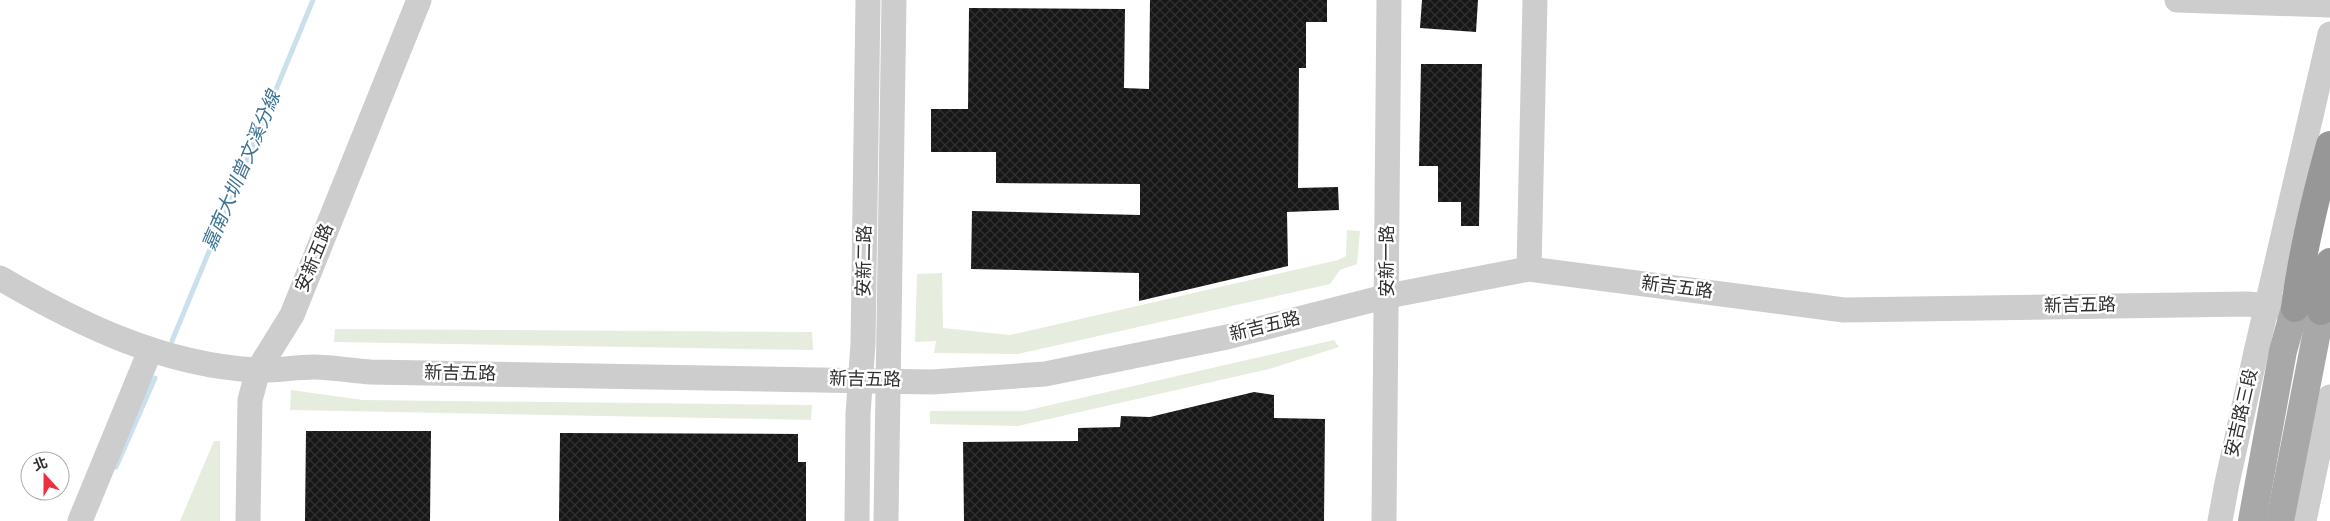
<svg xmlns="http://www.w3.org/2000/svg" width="2330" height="521" font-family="'Alegreya Sans','Noto Sans TC',sans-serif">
  <defs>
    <pattern id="building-cross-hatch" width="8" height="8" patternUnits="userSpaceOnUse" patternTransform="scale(1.25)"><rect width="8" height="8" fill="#171717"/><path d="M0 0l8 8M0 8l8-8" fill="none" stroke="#303030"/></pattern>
  </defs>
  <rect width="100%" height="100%" fill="#fff"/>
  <!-- green -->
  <g fill="#e6edde">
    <polygon points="1347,230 1360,231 1357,264 1340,270 1330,284 1018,354 934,353 936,341 915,342 917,274 942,273 943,328 1010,335 1338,260 1346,256"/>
    <polygon points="335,329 812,332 813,350 334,342"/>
    <polygon points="1334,340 1339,347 1269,369 1018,426 930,424 930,411 1024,411"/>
    <polygon points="291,390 363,400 812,405 811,420 290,410"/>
    <polygon points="214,441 220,441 220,521 180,521"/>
  </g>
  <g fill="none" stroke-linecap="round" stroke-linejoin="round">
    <!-- stream -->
    <g stroke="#cae0ed" stroke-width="5">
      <polyline points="172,341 313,0"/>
      <polyline points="116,467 155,378"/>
    </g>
  </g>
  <!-- building -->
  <g fill="url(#building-cross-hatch)">
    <polygon points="1150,0 1327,0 1327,22 1306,22 1306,68 1299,68 1298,188 1338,187 1339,210 1287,212 1288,266 1139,301 1139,273 971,269 972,211 1140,215 1140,184 996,183 996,152 931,152 931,109 968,109 969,8 1125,9 1124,88 1149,89"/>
    <polygon points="1422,0 1478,0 1476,32 1420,28"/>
    <polygon points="1421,64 1482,64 1479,226 1461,226 1461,202 1438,202 1438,166 1419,166"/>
    <polygon points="1254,392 1274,395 1274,418 1325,419 1324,521 964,521 963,442 1078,441 1078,428 1120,427 1121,416 1150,417"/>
    <polygon points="306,431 431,431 430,521 305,521"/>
    <polygon points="560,433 798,434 798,462 806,462 806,521 559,521"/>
  </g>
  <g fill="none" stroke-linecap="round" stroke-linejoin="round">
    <!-- minor -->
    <g stroke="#cdcdcd" stroke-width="25">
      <polyline points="2177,0 2330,5"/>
      <polyline points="1529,269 1535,0"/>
      <path d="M0 278C79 324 164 366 258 370 276 371 295 367 314 367 333 367 352 371 371 372L932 382 1045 374 1227 337 1388 296 1529 269 1844 310 2247 304 2315 310"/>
      <polyline points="80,521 150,351"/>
      <polyline points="248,521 250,400 258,370 292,315 419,0"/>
      <polyline points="857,521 858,414 863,344 868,0"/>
      <polyline points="886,521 894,0"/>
      <polyline points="1384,521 1389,0"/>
      <polyline points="2220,521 2227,483 2256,352 2330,34"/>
      <polyline points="2304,521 2330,397"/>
    </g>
    <!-- major -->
    <g stroke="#a8a8a8" stroke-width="28">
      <polyline points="2252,521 2283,351 2295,308"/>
      <polyline points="2280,521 2321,311"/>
    </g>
    <!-- highway -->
    <g stroke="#979797" stroke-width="28">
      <path d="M2295 308C2302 252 2315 199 2330 145"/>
      <polyline points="2321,311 2330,262"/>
    </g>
  </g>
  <g text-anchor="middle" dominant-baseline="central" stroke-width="5" stroke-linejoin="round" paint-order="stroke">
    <!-- street labels -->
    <g font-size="18" fill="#303030" stroke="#fff">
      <text transform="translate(315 258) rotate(-68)">安新五路</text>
      <text transform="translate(865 261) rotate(-89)">安新二路</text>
      <text transform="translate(1388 261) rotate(-90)">安新一路</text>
      <text transform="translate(1677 288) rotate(7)">新吉五路</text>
      <text transform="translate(2080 306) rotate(-1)">新吉五路</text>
      <text transform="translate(1265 327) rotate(-14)">新吉五路</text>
      <text transform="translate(460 374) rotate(1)">新吉五路</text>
      <text transform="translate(865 380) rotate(1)">新吉五路</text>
      <text transform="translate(2242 413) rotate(-77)">安吉路三段</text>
    </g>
    <!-- water labels -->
    <g font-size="19" font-style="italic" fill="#3c7395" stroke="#fff">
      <text transform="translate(242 171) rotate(-67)">嘉南大圳曾文溪分線</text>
    </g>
  </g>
  <!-- north arrow -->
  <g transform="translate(45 476) rotate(339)"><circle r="24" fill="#ffffff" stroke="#acacac"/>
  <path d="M0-4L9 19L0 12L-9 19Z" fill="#e93140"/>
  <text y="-8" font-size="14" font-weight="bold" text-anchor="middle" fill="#303030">北</text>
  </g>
</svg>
